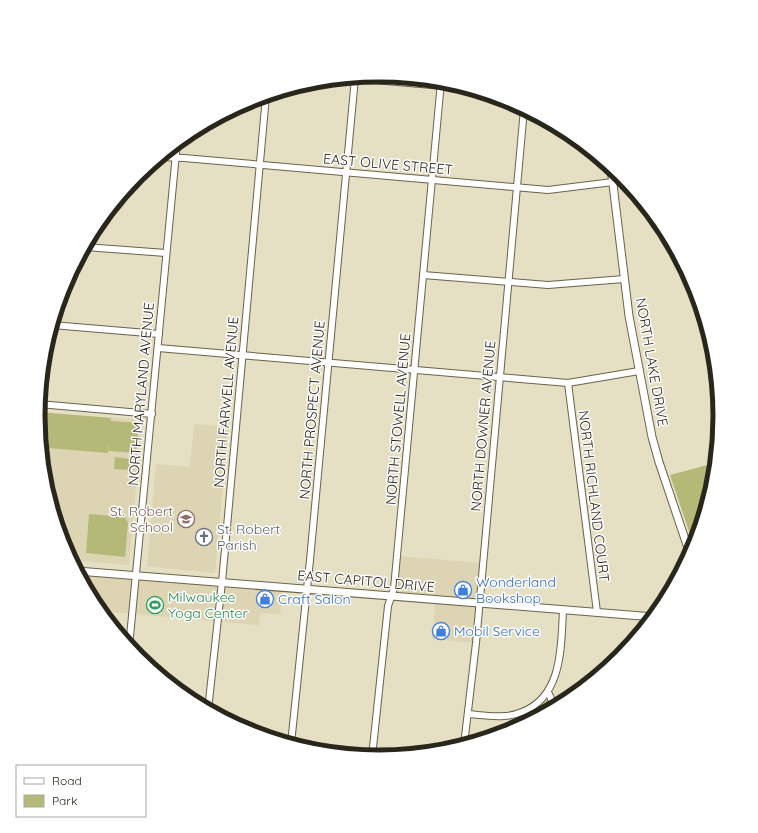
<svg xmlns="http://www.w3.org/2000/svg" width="758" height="833" font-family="Quicksand,sans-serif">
  <rect width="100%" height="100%" fill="#e5dfc3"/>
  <!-- built -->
  <g fill="#dcd4b2">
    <polygon points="38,412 142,420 129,565 71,560 64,547 45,483"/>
    <polygon points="194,424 228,427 215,573 150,567 147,566 156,464 190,467"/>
    <polygon points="397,556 483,563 476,643 432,639 436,600 390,596"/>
    <polygon points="77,571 283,587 280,614 260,613 259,625 100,611 95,606"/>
  </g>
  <!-- green -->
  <g fill="#b4b978">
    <polygon points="38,412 111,418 111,421 139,423 136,453 109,451 109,443 108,453 48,448 47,456 42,456"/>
    <polygon points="115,457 130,459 129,470 114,469"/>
    <polygon points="715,463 713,483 694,546 670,475"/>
    <polygon points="89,514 125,517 128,523 125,557 86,553"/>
    <polygon points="545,700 548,700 551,709 538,716 532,712"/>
  </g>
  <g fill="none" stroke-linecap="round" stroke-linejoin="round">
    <!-- minor casing -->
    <g stroke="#69634a" stroke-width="8">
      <g id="minor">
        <polyline points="352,78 466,88"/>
        <polyline points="160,157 184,158 548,190 613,182"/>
        <polyline points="85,247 166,253"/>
        <polyline points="423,275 548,285 624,279"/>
        <polyline points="52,325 159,334"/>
        <polyline points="158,348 568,383 639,371"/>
        <polyline points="568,383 597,612"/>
        <polyline points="39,404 152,414"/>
        <polyline points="129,647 177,143"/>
        <polyline points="548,692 555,707"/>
        <polyline points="208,710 222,582 266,96"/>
        <polyline points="525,711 532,719"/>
        <path d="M468 714C480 715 492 717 504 716 510 716 517 714 522 712 563 696 561 646 563 610"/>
        <polyline points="291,744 310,560 355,78"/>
        <polyline points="464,745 476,643 524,109"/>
        <polyline points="372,757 388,606 394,588 441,82"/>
      </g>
    </g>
    <!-- major casing -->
    <g stroke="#69634a" stroke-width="9">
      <g id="major">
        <polyline points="611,168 629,316 652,437 659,462 690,554"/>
        <polyline points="77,571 654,617"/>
      </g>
    </g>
    <!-- minor -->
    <use href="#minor" stroke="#fff" stroke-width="6"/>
    <!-- major -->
    <use href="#major" stroke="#fff" stroke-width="7"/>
  </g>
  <!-- icons -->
  <defs>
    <g id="school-ring" transform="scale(0.9)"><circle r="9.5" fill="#fff" stroke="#8d6e63" stroke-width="1.5"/><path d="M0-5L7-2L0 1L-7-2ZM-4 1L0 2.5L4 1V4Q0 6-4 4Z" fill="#8d6e63"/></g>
    <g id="church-ring" transform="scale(0.9)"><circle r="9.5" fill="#fff" stroke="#6b7280" stroke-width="1.5"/><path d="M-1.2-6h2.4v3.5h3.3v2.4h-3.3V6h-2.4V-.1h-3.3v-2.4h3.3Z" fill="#6b7280"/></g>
    <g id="shop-ring" transform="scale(0.9)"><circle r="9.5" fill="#fff" stroke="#3f7fe0" stroke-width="1.5"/><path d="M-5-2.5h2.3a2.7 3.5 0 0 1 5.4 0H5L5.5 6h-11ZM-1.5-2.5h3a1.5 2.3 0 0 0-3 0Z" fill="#3f7fe0"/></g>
    <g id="stadium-ring" transform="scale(0.9)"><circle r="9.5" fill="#fff" stroke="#2e9e5b" stroke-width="1.5"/><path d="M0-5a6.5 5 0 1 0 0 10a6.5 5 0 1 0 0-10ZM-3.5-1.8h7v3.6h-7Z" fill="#2e9e5b"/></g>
  </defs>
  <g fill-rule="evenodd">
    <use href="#school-ring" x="186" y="519"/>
    <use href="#church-ring" x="204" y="537"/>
    <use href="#shop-ring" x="463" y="590"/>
    <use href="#shop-ring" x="265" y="599"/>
    <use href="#stadium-ring" x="155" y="605"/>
    <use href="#shop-ring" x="441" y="631"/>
  </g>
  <g text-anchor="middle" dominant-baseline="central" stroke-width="3" stroke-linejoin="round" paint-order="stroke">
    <!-- street labels -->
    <g font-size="14" fill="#29261c" stroke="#fff">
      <text transform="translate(388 164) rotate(5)">EAST OLIVE STREET</text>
      <text transform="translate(652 362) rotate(80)">NORTH LAKE DRIVE</text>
      <text transform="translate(141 394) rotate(-85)">NORTH MARYLAND AVENUE</text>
      <text transform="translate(226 402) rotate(-85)">NORTH FARWELL AVENUE</text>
      <text transform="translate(312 410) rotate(-85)">NORTH PROSPECT AVENUE</text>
      <text transform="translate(398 419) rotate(-85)">NORTH STOWELL AVENUE</text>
      <text transform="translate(483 426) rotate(-85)">NORTH DOWNER AVENUE</text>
      <text transform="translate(594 496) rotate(83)">NORTH RICHLAND COURT</text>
      <text transform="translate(366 581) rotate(5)">EAST CAPITOL DRIVE</text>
    </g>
    <!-- education labels -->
    <g font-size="14" fill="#785e54" stroke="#fff" text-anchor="end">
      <text x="173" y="511">St. Robert<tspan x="173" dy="16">School</tspan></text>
    </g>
    <!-- worship labels -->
    <g font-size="14" fill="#5b616d" stroke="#fff" text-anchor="start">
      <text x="217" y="529">St. Robert<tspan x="217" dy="16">Parish</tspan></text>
    </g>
    <!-- shop labels -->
    <g font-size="14" fill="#366cbe" stroke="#fff" text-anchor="start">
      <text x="476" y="582">Wonderland<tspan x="476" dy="16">Bookshop</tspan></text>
      <text x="278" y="599">Craft Salon</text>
      <text x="454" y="631">Mobil Service</text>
    </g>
    <!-- leisure labels -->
    <g font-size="14" fill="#27864d" stroke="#fff" text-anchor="start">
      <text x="168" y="597">Milwaukee<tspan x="168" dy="16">Yoga Center</tspan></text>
    </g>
  </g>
  <!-- crop -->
  <path d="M0 0H758V833H0ZM45 416a334 334 0 1 1 668 0a334 334 0 1 1-668 0Z" fill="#fff" fill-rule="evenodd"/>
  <path fill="none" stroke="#29261c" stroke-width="5" d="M45 416a334 334 0 1 1 668 0a334 334 0 1 1-668 0Z"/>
  <!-- legend -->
  <rect x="16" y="765" width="130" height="52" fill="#ffffff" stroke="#a9a8a4"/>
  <rect x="24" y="778" width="20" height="6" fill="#ffffff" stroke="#a9a8a4"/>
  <text x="52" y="785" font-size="12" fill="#29261c">Road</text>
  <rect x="24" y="795" width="20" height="12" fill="#b4b978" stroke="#a9a8a4"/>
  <text x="52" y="805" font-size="12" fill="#29261c">Park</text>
</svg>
